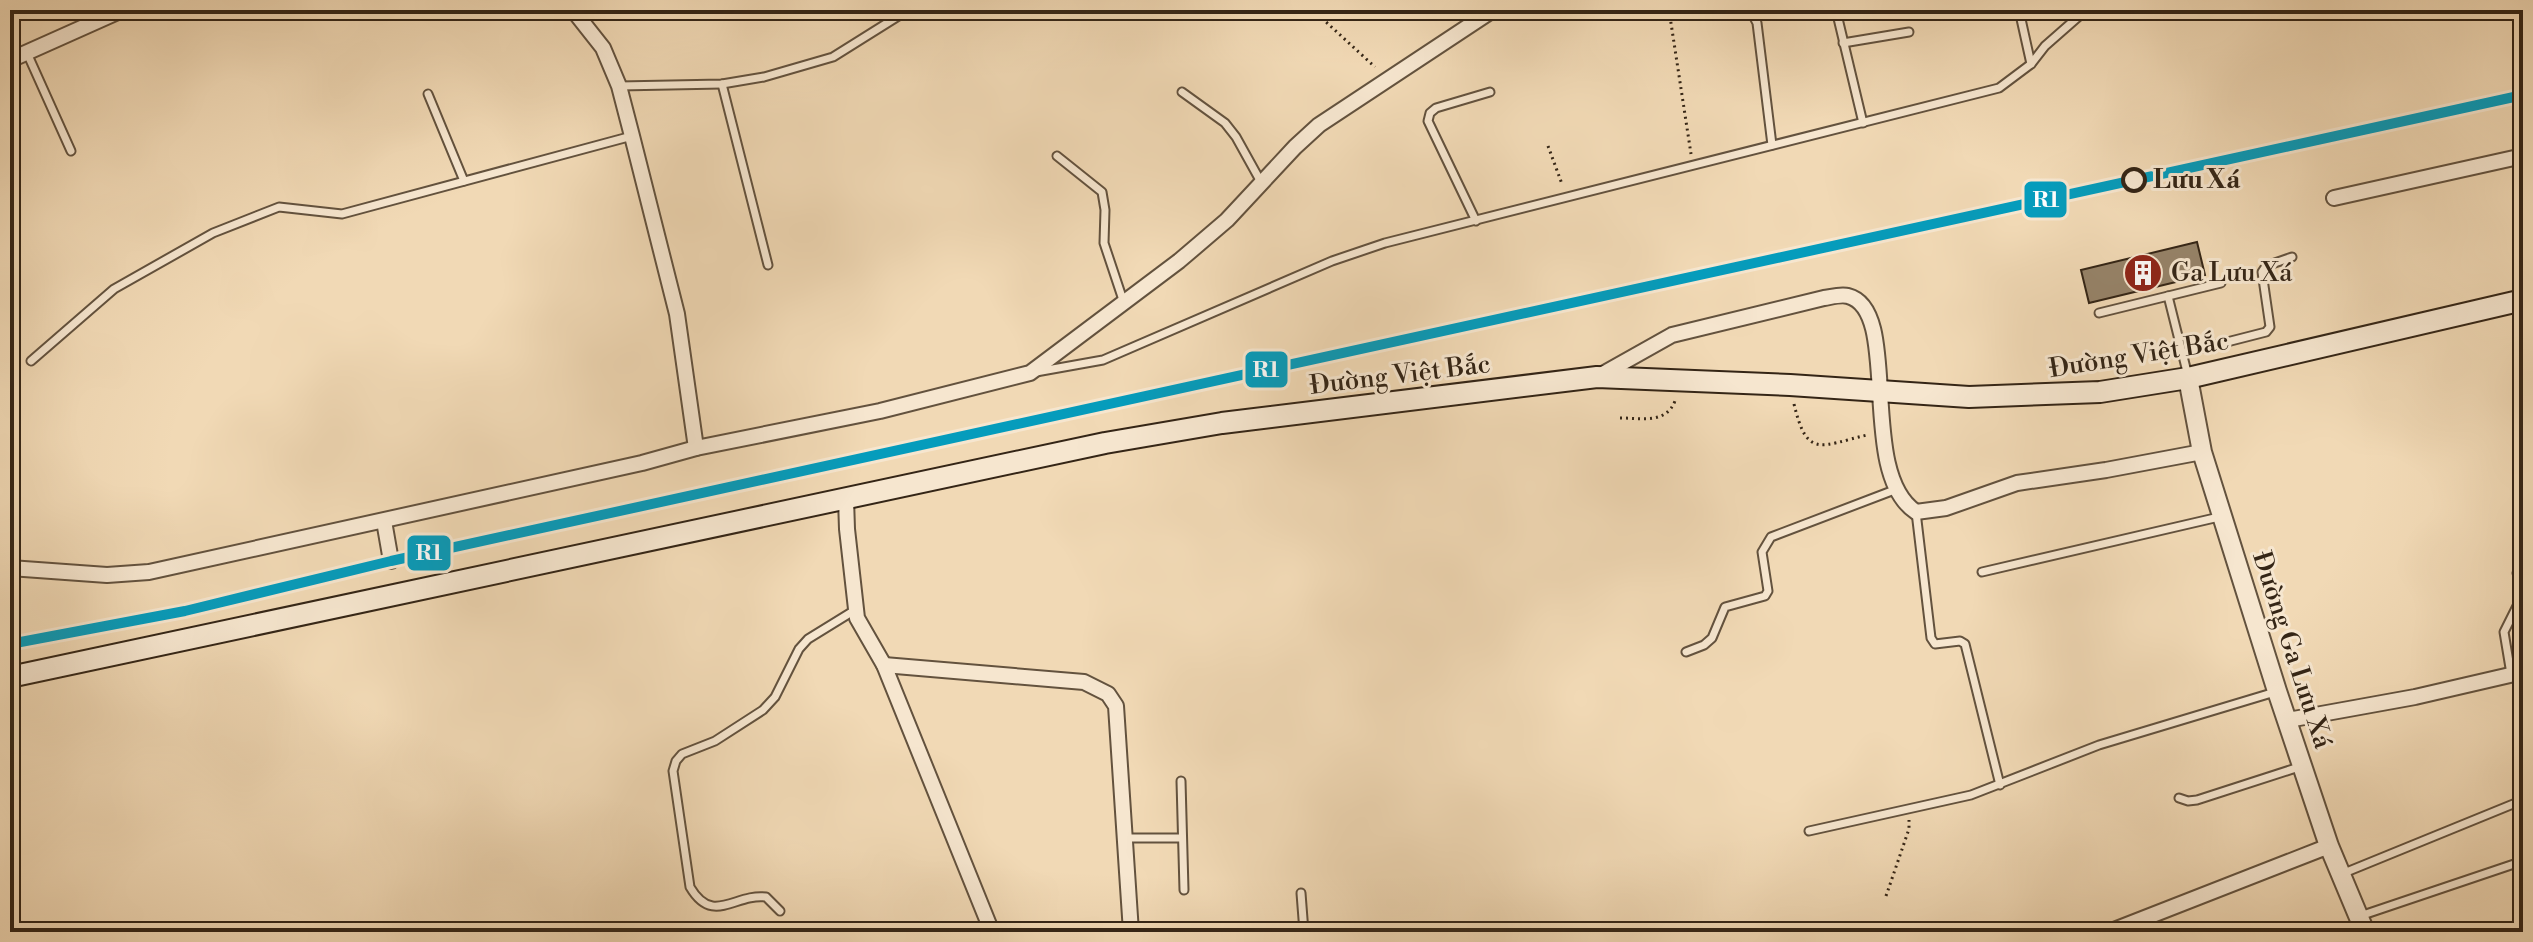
<svg xmlns="http://www.w3.org/2000/svg" width="2533" height="942" font-family="'Libre Bodoni',serif">
  <rect width="100%" height="100%" fill="#f1d9b5"/>
  <filter id="stains"><feTurbulence type="fractalNoise" baseFrequency=".0025" numOctaves="4"/><feColorMatrix values="0 0 0 0 .2 0 0 0 0 .09 0 0 0 0 .02 0 0 0 .5 -.17"/></filter>
  <radialGradient id="worn" r=".72"><stop offset=".6" stop-color="#630" stop-opacity="0"/><stop offset="1" stop-color="#630" stop-opacity=".3"/></radialGradient>
  <!-- building -->
  <polygon fill="#968369" stroke="#342516" stroke-width="2" points="2197,242 2205,275 2089,303 2081,270"/>
  <g fill="none" stroke-linecap="round" stroke-linejoin="round">
    <!-- service casing -->
    <g stroke="#63523e" stroke-width="11">
      <g id="service">
        <polyline points="1750,10 1757,23 1772,145"/>
        <polyline points="1836,10 1863,123"/>
        <polyline points="2019,10 2031,64"/>
        <polyline points="1843,43 1909,32"/>
        <polyline points="27,53 71,151"/>
        <polyline points="722,84 768,265"/>
        <polyline points="619,86 722,84 764,77 833,57 908,10"/>
        <polyline points="1182,92 1225,123 1236,137 1261,182"/>
        <polyline points="428,94 464,181"/>
        <polyline points="1057,156 1102,192 1105,210 1104,243 1124,303"/>
        <polyline points="1476,221 1428,121 1430,113 1436,108 1490,92"/>
        <polyline points="2168,296 2188,376"/>
        <polyline points="2099,313 2221,283"/>
        <polyline points="2184,353 2266,332 2270,327 2262,272 2266,266 2292,257"/>
        <polyline points="31,361 114,289 213,233 279,207 342,214 632,136"/>
        <polyline points="1036,372 1103,360 1332,261 1385,243 1999,88 2031,64 2045,46 2086,10"/>
        <polyline points="1916,512 1931,638 1935,644 1960,641 1965,644 2000,785"/>
        <polyline points="1982,572 2219,517"/>
        <polyline points="2517,573 2523,589"/>
        <polyline points="1686,652 1704,645 1712,638 1725,607 1765,596 1768,591 1762,552 1771,537 1897,489"/>
        <polyline points="2511,674 2504,632 2523,594"/>
        <polyline points="1181,781 1184,890"/>
        <polyline points="2179,798 2188,801 2197,800 2299,767"/>
        <polyline points="1809,831 1971,795 2099,745 2275,692"/>
        <polyline points="1125,838 1182,838"/>
        <polyline points="2344,873 2523,800"/>
        <polyline points="1301,893 1304,932"/>
        <path d="M780 911 766 897C735 893 713 926 690 887L673 771 676 761 682 754 715 741 763 710 775 697 799 649 808 639 855 610"/>
        <polyline points="2360,916 2523,861"/>
      </g>
    </g>
    <!-- minor casing -->
    <g stroke="#63523e" stroke-width="18">
      <g id="minor">
        <polyline points="573,10 603,48 619,86 632,136 677,314 696,448"/>
        <polyline points="10,60 122,10"/>
        <polyline points="2334,198 2523,156"/>
        <path d="M1599 376 1672 335 1824 298C1831 297 1841 294 1848 296 1903 310 1856 472 1916 512L1946 508 2017 483 2106 470 2202 452"/>
        <polyline points="846,499 847,529 857,618 884,665 992,932"/>
        <polyline points="384,521 391,561"/>
        <polyline points="10,568 107,575 149,572 642,463 696,448 880,411 1030,373 1179,261 1227,220 1295,147 1319,125 1493,10"/>
        <polyline points="884,665 1084,682 1108,694 1116,706 1131,932"/>
        <polyline points="2288,720 2415,697 2523,672"/>
        <polyline points="2109,932 2329,846"/>
      </g>
    </g>
    <!-- tertiary casing -->
    <g stroke="#63523e" stroke-width="22">
      <polyline id="tertiary" points="2188,378 2202,452 2277,691 2329,846 2365,932"/>
    </g>
    <!-- secondary casing -->
    <g stroke="#342516" stroke-width="24">
      <polyline id="secondary" points="10,677 1105,443 1222,423 1597,377 1790,385 1969,397 2100,392 2188,378 2523,300"/>
    </g>
    <!-- path -->
    <g stroke="#342516" stroke-width="3" stroke-dasharray="2 4" stroke-linecap="butt">
      <polyline points="1313,10 1375,67"/>
      <polyline points="1669,10 1691,154"/>
      <polyline points="1274,19 1291,10"/>
      <polyline points="1548,146 1562,184"/>
      <path d="M1794 404C1807 459 1820 446 1867 435"/>
      <path d="M1620 418C1642 418 1666 424 1675 401"/>
      <polyline points="1886,896 1909,829 1909,820"/>
      <polyline points="964,932 975,927"/>
    </g>
    <!-- service -->
    <use href="#service" stroke="#f6e6cf" stroke-width="7"/>
    <!-- minor -->
    <use href="#minor" stroke="#f6e6cf" stroke-width="14"/>
    <!-- tertiary -->
    <use href="#tertiary" stroke="#f6e6cf" stroke-width="18"/>
    <!-- secondary -->
    <use href="#secondary" stroke="#f6e6cf" stroke-width="20"/>
    <!-- rail-1 casing -->
    <g stroke="#f6e6cf" stroke-width="16">
      <polyline id="rail-1" points="10,644 185,611 391,561 2523,95"/>
    </g>
    <!-- rail-1 -->
    <use href="#rail-1" stroke="#059cbc" stroke-width="10"/>
  </g>
  <!-- icons -->
  <defs>
    <g id="building-disc" transform="scale(2)"><circle r="9.5" fill="#8f2418" stroke="#f6e6cf"/><path d="M-4-6H4V6H1V3H-1V6H-4ZM-2.5-4.3h1.7v1.8h-1.7ZM.8-4.3h1.7v1.8H.8ZM-2.5-1h1.7V.8h-1.7ZM.8-1h1.7V.8H.8Z" fill="#fff"/></g>
  </defs>
  <g fill-rule="evenodd">
    <use href="#building-disc" x="2143" y="273"/>
  </g>
  <!-- markers -->
  <circle fill="#f6e6cf" stroke="#342516" stroke-width="4" cx="2134" cy="180" r="11"/>
  <g text-anchor="middle" dominant-baseline="central" stroke-width="6" stroke-linejoin="round" paint-order="stroke">
    <!-- stop labels -->
    <g font-size="26" font-weight="bold" fill="#342516" stroke="#f6e6cf" text-anchor="start">
      <text x="2153" y="180">Lưu Xá</text>
    </g>
    <!-- poi labels -->
    <g font-size="26" fill="#342516" stroke="#f6e6cf" text-anchor="start">
      <text x="2171" y="273">Ga Lưu Xá</text>
    </g>
    <!-- street labels -->
    <g font-size="26" fill="#342516" stroke="#f6e6cf">
      <text transform="translate(2139 355) rotate(-9)">Đường Việt Bắc</text>
      <text transform="translate(1400 375) rotate(-7)">Đường Việt Bắc</text>
      <text transform="translate(2292 650) rotate(72)">Đường Ga Lưu Xá</text>
    </g>
  </g>
  <g stroke="#f6e6cf" stroke-width="3">
    <rect x="2023" y="180" width="45" height="39" rx="8" fill="#059cbc"/>
    <rect x="1244" y="350" width="45" height="39" rx="8" fill="#059cbc"/>
    <rect x="406" y="534" width="46" height="38" rx="8" fill="#059cbc"/>
  </g>
  <g font-size="22" text-anchor="middle" font-weight="bold" fill="#fff">
    <text x="2046" y="207">R1</text>
    <text x="1266" y="377">R1</text>
    <text x="429" y="560">R1</text>
  </g>
  <!-- margin -->
  <rect width="2533" height="942" fill="none" stroke="#f1d9b5" stroke-width="40"/>
  <rect x="12" y="12" width="2509" height="918" fill="none" stroke="#342516" stroke-width="4"/>
  <rect x="20" y="20" width="2493" height="902" fill="none" stroke="#342516" stroke-width="2"/>
  <rect width="100%" height="100%" filter="url(#stains)"/>
  <rect width="100%" height="100%" fill="url(#worn)"/>
</svg>
